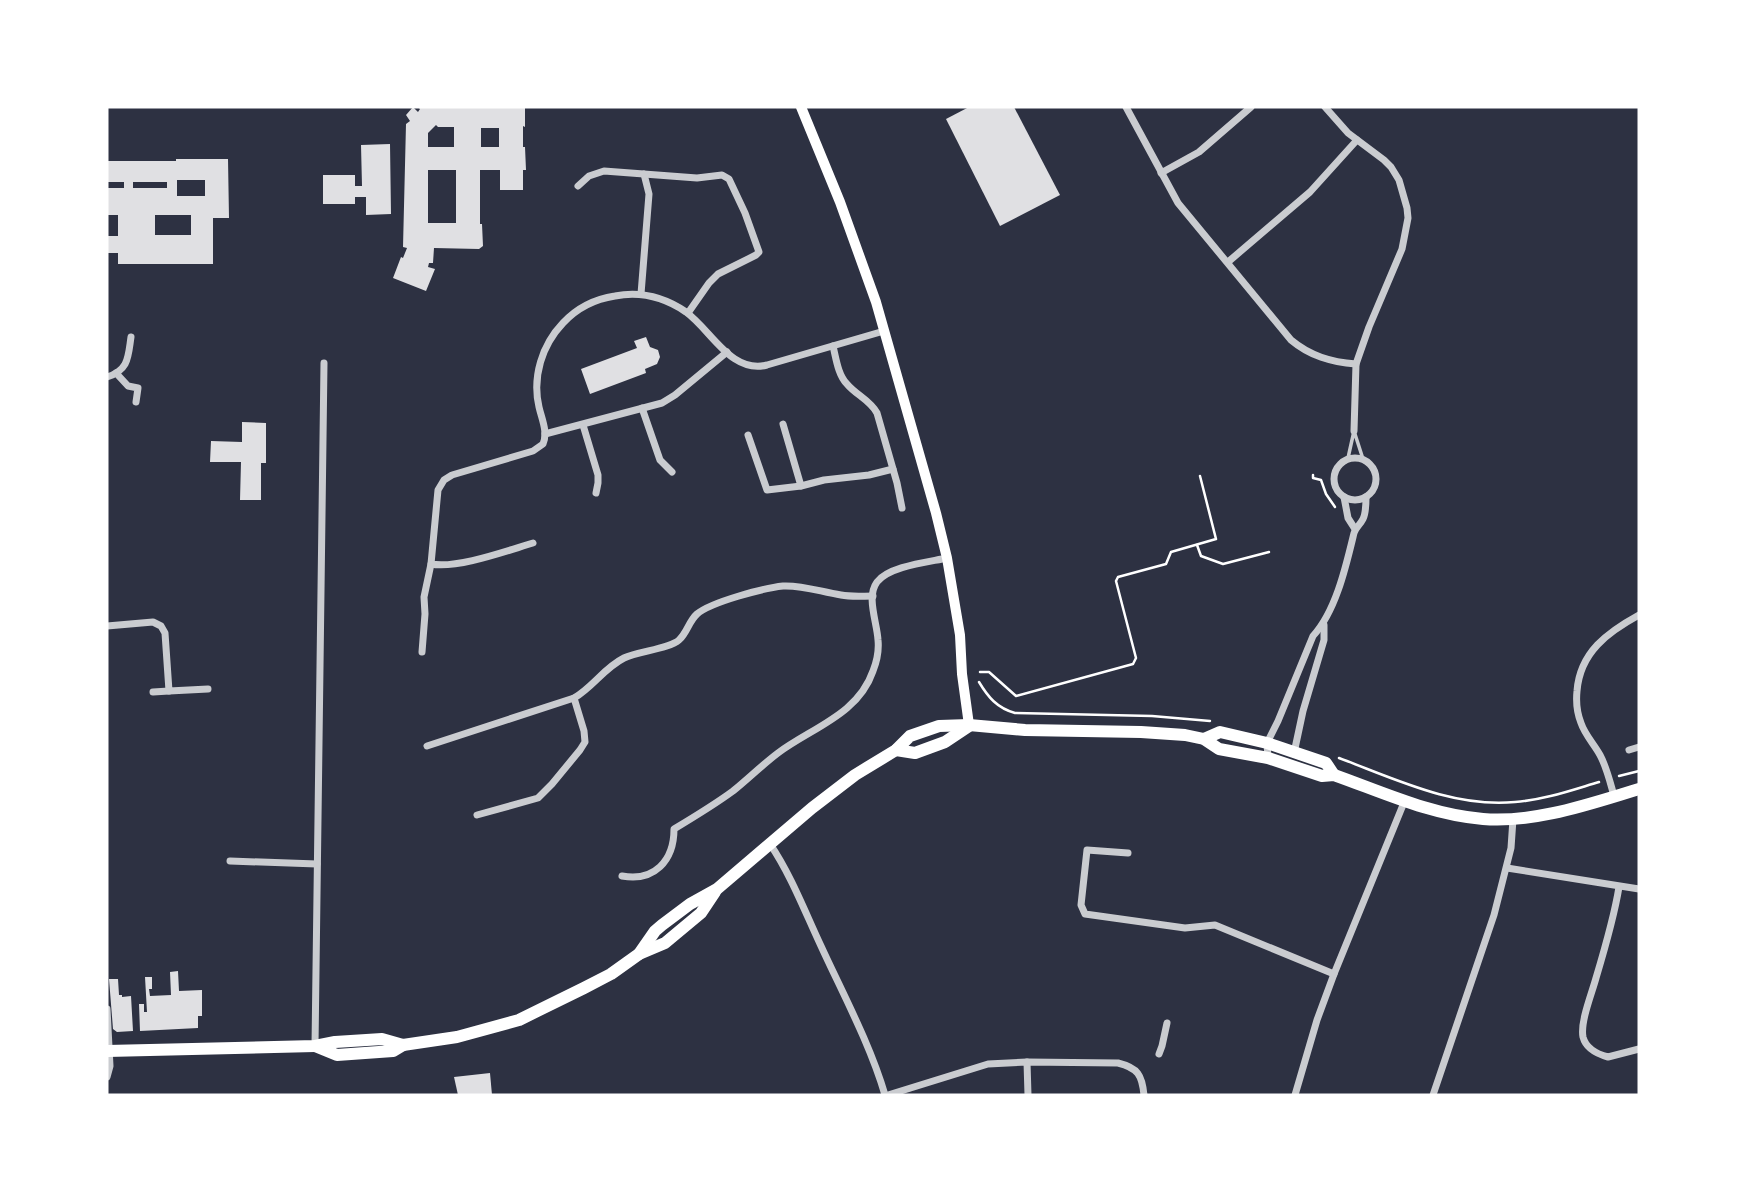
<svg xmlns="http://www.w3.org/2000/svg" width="1746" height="1202" font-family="Montserrat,sans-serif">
  <rect width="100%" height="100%" fill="#2d3142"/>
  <!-- building -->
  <g fill="#e0e0e3" fill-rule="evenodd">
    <path d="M413 107 418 112 420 109 418 107H525V127L523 126V147H525L526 170H523V190H500V170H480V224H482L483 246 479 249 434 248 433 263H429L428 267 435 269 426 291 393 278 401 257 403 258 407 248 403 247 406 124 410 121 406 115ZM436 125 438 127H454V147H428V133ZM481 128H499V147H481ZM428 170H456V223H428Z"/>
    <polygon points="969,107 1014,107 1060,195 1000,226 946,119"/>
    <polygon points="390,144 391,214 366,215 366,197 355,197 355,204 323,204 323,175 355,175 355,186 362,186 361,145"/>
    <path d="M176 159H228L229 218H213V264H118V253H107V236H118V215H107V188H124V182H107V161H176ZM177 180H205V196H177ZM133 182H167V188H133ZM155 215H191V235H155Z"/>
    <polygon points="646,337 650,347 658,350 660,357 657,364 645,369 646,373 590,394 581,369 637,348 634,341"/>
    <polygon points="242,422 266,423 266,463 261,463 261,500 240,500 241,462 210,462 211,441 242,442"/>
    <polygon points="178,971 179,991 202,990 202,1016 198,1016 198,1028 140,1031 139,1004 144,1004 144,1012 147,1012 145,977 152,977 152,989 149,989 150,996 171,995 170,972"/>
    <polygon points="109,979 118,979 119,995 122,995 122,997 131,996 133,1031 117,1032 113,1029"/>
    <polygon points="490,1073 492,1095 458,1095 454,1077"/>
  </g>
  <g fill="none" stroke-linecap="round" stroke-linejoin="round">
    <!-- path -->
    <g stroke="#fff" stroke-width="2.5">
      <polyline points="1313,475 1313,478 1321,480 1326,494 1335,507"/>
      <polyline points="1197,545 1201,556 1223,564 1269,552"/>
      <polyline points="980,672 989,672 1016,696 1133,664 1136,658 1116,581 1118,577 1166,564 1171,552 1216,539 1200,476"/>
      <path d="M979 682C988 697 997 708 1015 713L1152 716 1210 721"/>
      <path d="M1339 758C1395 779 1454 808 1515 802 1544 800 1572 790 1599 782"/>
      <polyline points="1619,776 1639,771"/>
    </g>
    <!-- service -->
    <polyline stroke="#caccd0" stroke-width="3.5" points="1348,458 1354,431 1363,459"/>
    <!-- minor -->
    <g stroke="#caccd0" stroke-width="7">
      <path d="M1126 107 1178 203 1291 340C1310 356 1331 362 1356 364"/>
      <polyline points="1325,107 1348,133 1384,160 1391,167 1399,180 1407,208 1408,218 1402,249 1369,327 1356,364 1354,431"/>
      <polyline points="1161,173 1199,152 1251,107"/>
      <polyline points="578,186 589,176 604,171 697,178 722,175 729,179 745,213 759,252 756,255 718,274 709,283 688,313"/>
      <polyline points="1228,262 1310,192 1357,140"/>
      <polyline points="641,294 649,194 644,174"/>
      <path d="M833 346C836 358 838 375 847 384 856 395 870 400 877 413L897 483 902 508"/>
      <polyline points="116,373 128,386 138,388 136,402"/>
      <path d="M107 377C129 370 128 357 131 337"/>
      <polyline points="642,408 660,460 672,472"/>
      <polyline points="783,424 801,486"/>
      <polyline points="583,425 598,475 598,483 596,493"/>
      <polyline points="545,434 662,403 675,395 727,352"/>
      <polyline points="748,435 767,490 801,486 824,480 869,475 893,469"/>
      <circle cx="1355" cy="479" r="21"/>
      <polyline points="1344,497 1348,518 1355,529"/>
      <path d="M533 543C506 551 457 569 431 564L438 490 444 480 452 475 533 451 543 444C548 432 542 420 539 407 532 377 542 345 563 323 577 308 595 299 615 296 641 291 664 297 686 312 712 331 731 374 767 365L884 331"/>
      <polyline points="107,626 153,622 161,626 165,633 169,691 208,689"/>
      <polyline points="422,652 425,614 424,597 431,564"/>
      <polyline points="153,692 169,691"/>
      <path d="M427 746 574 698C593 687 604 668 624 658 638 651 669 649 679 640 687 633 689 621 697 614 711 602 764 588 783 586 803 585 821 592 841 595 851 597 862 596 873 596"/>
      <polyline points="1629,750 1639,747"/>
      <polyline points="1294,753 1303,711 1324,640 1324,625"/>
      <path d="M1268 758 1267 743 1278 721 1313 636C1336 611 1346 566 1354 533 1356 527 1360 525 1363 519 1366 513 1366 504 1366 497"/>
      <path d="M1614 796C1610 782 1607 768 1600 755 1594 744 1585 735 1581 723 1577 713 1576 701 1577 691 1580 652 1608 632 1639 615"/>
      <polyline points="477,815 538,798 552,784 580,750 585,742 584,731 574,698"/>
      <path d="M770 844C791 875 805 912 821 946 843 994 870 1044 885 1095"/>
      <polyline points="1128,853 1087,850 1081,905 1085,914 1185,928 1215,925 1334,974"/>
      <polyline points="230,861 317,864"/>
      <polyline points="1507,868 1639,889"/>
      <path d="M622 876C654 882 674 861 674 829 694 817 714 805 733 791 748 779 762 765 778 753 811 728 858 715 873 671 877 661 879 650 878 640 877 622 866 597 877 582 889 566 929 562 947 558"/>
      <path d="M1619 887C1614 918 1605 948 1596 978 1592 993 1580 1022 1583 1037 1586 1049 1597 1054 1608 1057L1639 1049"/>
      <polyline points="107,1009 110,1066 107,1077"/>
      <polyline points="315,1046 324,363"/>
      <polyline points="1159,1054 1162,1046 1167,1023"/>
      <polyline points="1027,1062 1028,1095"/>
      <path d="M888 1095 988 1064 1027 1062 1118 1063C1138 1068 1142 1075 1144 1095"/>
      <polyline points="1295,1095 1317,1020 1334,974 1405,800"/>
      <polyline points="1433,1095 1494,915 1511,848 1513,819"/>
    </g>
    <!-- secondary -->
    <polyline stroke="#fff" stroke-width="10" points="801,107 840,202 876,302 936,513 947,558 960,635 962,674 969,725"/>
    <!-- primary -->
    <g stroke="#fff" stroke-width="12">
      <polyline points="1204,739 1220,732 1267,743 1326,763 1334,775"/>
      <polyline points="896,750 915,753 945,742 969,726"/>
      <polyline points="639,954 665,943 701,913 715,892"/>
      <polyline points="315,1046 337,1055 393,1051 403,1045"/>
      <path d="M107 1051 315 1046 335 1042 382 1039 403 1045 457 1037 519 1020 584 988 611 974 639 954 655 931 662 925 690 904 717 889 812 808 855 775 896 750 910 736 939 726 969 725 1025 730 1141 732 1185 735 1204 739 1219 749 1268 758 1322 776 1334 775C1382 792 1431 815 1483 819 1536 823 1589 804 1639 789"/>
    </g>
  </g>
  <!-- border -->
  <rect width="1746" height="1202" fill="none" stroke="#ffffff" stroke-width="217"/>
</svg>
